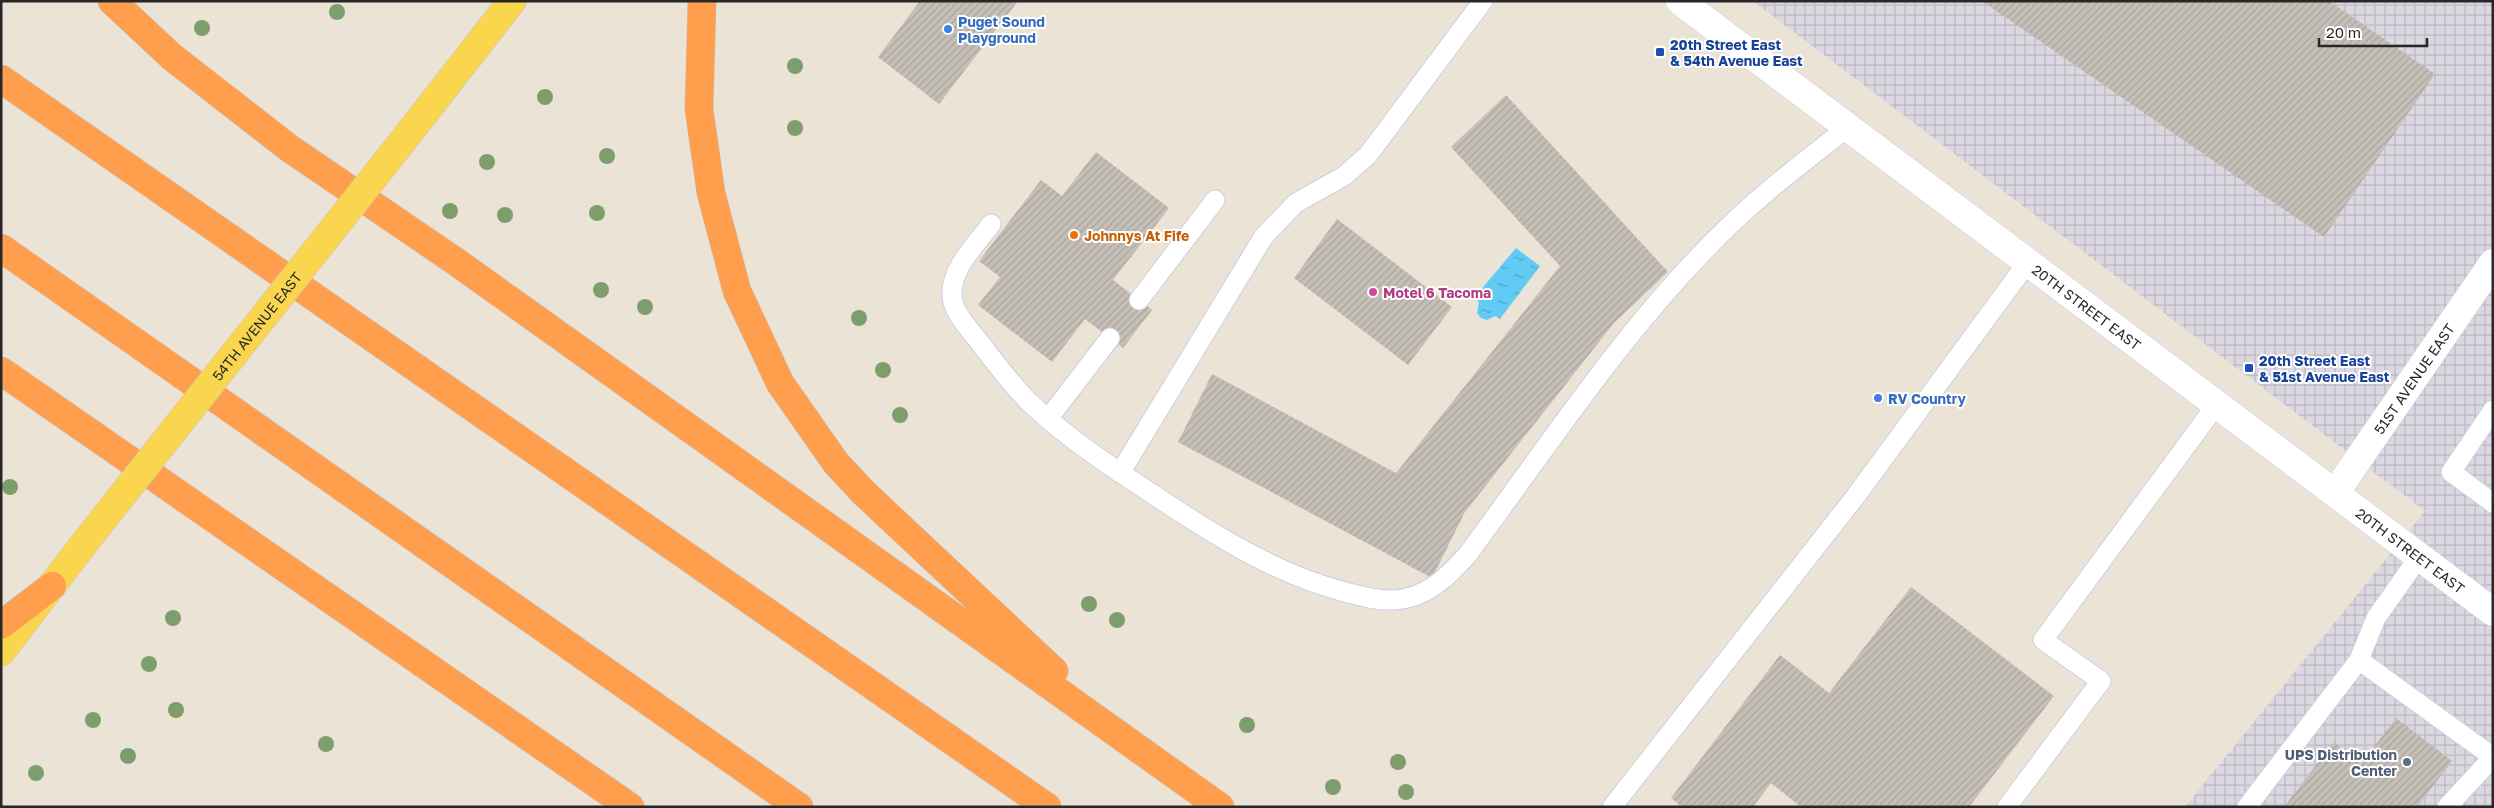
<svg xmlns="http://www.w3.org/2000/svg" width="2494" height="808" font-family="'Golos Text',sans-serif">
  <defs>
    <pattern id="industrial-grid" width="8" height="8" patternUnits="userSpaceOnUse" patternTransform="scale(1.25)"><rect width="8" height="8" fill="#dbd8e2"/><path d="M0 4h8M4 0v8" fill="none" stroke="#bcb9c2"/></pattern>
    <pattern id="water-ripples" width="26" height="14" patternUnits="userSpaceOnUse" patternTransform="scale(1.25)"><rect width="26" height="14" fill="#61caf5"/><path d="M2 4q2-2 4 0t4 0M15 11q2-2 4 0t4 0" fill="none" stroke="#50a4c6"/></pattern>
    <pattern id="building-hatch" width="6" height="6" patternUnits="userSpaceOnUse" patternTransform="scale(1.25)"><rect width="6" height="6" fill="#c5bfb7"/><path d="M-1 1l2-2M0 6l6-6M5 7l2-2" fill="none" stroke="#a9a49d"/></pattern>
  </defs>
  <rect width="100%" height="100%" fill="#ebe3d6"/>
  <!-- industrial -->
  <polygon fill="url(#industrial-grid)" points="1753,1 2493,1 2493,807 2185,807 2425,511"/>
  <!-- water -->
  <polygon fill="url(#water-ripples)" points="1516,248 1540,266 1500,319 1495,316 1487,320 1481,318 1477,313 1479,302 1474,298"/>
  <!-- building -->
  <g fill="url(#building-hatch)">
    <polygon points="920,1 1018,1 939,104 878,57"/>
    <polygon points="1982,1 2329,1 2435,74 2324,237"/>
    <polygon points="1506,95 1668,272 1614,323 1465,512 1432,578 1178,442 1212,374 1396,473 1560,266 1451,147"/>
    <polygon points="1096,152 1169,208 1113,280 1152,310 1123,348 1085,319 1052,362 978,305 1000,277 979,261 1041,180 1062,196"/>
    <polygon points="1337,219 1452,307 1408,365 1294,278"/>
    <polygon points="1911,587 2054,696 1969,807 1801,807 1771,783 1753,807 1682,807 1671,798 1780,655 1829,693"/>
    <polygon points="2396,718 2452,761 2417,807 2284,807 2334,742 2361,764"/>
  </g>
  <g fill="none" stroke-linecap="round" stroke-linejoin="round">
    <!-- service casing -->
    <g stroke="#cccfe1" stroke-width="21">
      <g id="service">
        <path d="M991 224C976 245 950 269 952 296 953 313 971 331 981 344 996 364 1011 384 1029 402 1069 440 1117 471 1163 501 1221 539 1277 574 1345 592 1361 596 1377 601 1393 600 1425 599 1448 577 1468 554 1551 442 1628 323 1729 226 1766 190 1808 159 1848 127"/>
        <polyline points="1139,300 1215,200"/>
        <polyline points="2493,410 2451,472 2493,503"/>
        <polyline points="1048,419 1110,338"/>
        <polyline points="1120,473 1264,236 1296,203 1344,176 1368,155 1483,1"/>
        <polyline points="2359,660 2493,757"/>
        <polyline points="1612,807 1855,497 2028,262"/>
        <polyline points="2007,807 2101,681 2043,640 2217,404"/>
        <polyline points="2247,807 2359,660 2376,618 2419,557"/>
        <polyline points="2447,807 2493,757"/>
      </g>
    </g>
    <!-- minor casing -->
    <g stroke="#cccfe1" stroke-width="29">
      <g id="minor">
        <path id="s1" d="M2335 493 2493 263"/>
      </g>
    </g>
    <!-- secondary casing -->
    <g stroke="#cccfe1" stroke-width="29">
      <g id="secondary">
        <path id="s2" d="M1680 1 2493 612"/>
      </g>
    </g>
    <!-- primary casing -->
    <g stroke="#c7c7c7" stroke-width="29">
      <g id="primary">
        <polyline points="413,128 512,1"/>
        <polyline points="1,652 90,536"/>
      </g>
    </g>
    <!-- motorway casing -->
    <g stroke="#c7c7c7" stroke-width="29">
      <g id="motorway">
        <polyline points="112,1 172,57 289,148 455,261 1220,807"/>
        <polyline points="702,1 699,109 711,193 737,291 780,383 836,463 864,493 1054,671"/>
        <polyline points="1,79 1047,807"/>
        <polyline points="1,248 799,807"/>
        <polyline points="1,371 630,807"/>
        <polyline points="1,625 52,586"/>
      </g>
    </g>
    <!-- service -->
    <use href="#service" stroke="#fff" stroke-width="19"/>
    <!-- minor -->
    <use href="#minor" stroke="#fff" stroke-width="28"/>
    <!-- secondary -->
    <use href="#secondary" stroke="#fff" stroke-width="28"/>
    <!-- primary -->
    <use href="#primary" stroke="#f9d64d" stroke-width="28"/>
    <!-- motorway -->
    <use href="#motorway" stroke="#ff9f4d" stroke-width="28"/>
    <!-- primary-bridge casing -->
    <g stroke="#c7c7c7" stroke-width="29" stroke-linecap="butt">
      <g id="primary-bridge">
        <path id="s3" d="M90 536 413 128"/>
      </g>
    </g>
    <!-- primary-bridge -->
    <use href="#primary-bridge" stroke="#f9d64d" stroke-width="28"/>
  </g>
  <!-- trees -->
  <g fill="#7d9e6b">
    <circle cx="337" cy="12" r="8"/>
    <circle cx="202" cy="28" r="8"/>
    <circle cx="795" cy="66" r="8"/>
    <circle cx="545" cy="97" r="8"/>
    <circle cx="795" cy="128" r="8"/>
    <circle cx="607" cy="156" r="8"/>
    <circle cx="487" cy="162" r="8"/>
    <circle cx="450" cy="211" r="8"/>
    <circle cx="597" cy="213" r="8"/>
    <circle cx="505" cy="215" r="8"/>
    <circle cx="601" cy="290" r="8"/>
    <circle cx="645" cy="307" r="8"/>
    <circle cx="859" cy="318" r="8"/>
    <circle cx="883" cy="370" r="8"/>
    <circle cx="900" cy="415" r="8"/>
    <circle cx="10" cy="487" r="8"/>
    <circle cx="1089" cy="604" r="8"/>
    <circle cx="173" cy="618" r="8"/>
    <circle cx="1117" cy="620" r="8"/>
    <circle cx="149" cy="664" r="8"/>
    <circle cx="176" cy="710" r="8"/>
    <circle cx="93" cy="720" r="8"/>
    <circle cx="1247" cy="725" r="8"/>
    <circle cx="326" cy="744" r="8"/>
    <circle cx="128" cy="756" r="8"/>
    <circle cx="1398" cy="762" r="8"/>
    <circle cx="36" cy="773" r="8"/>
    <circle cx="1333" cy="787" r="8"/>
    <circle cx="1406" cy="792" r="8"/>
  </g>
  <!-- markers -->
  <g fill="#3f7fe0" stroke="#fff" stroke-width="2">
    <circle cx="948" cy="29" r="5"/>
    <circle cx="1878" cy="398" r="5"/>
  </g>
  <g fill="#1a4fb4" stroke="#fff" stroke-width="2">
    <rect x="1655" y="47" width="10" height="10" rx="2.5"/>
    <rect x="2244" y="363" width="10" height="10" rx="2.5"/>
  </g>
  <circle fill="#e8710a" stroke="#fff" stroke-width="2" cx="1074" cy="235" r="5"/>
  <circle fill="#d1479c" stroke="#fff" stroke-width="2" cx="1373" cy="292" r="5"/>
  <circle fill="#5c6f8a" stroke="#fff" stroke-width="2" cx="2407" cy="762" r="5"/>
  <g text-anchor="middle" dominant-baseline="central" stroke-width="4" stroke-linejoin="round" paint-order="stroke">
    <!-- shop labels -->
    <g font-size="14" font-weight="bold" fill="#366cbe" stroke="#fff" text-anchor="start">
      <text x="958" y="21">Puget Sound<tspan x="958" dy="16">Playground</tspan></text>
      <text x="1888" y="398">RV Country</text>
    </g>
    <!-- transit labels -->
    <g font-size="14" font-weight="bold" fill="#164399" stroke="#fff" text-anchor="start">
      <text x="1670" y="44">20th Street East<tspan x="1670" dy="16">&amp; 54th Avenue East</tspan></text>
      <text x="2259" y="360">20th Street East<tspan x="2259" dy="16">&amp; 51st Avenue East</tspan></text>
    </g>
    <!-- food labels -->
    <g font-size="14" font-weight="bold" fill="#c56008" stroke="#fff" text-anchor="start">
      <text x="1084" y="235">Johnnys At Fife</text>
    </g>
    <!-- hotel labels -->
    <g font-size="14" font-weight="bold" fill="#b23c85" stroke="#fff" text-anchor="start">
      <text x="1383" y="292">Motel 6 Tacoma</text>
    </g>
    <!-- street labels -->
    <g font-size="14" fill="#272727" stroke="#fff">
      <text stroke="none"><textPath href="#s2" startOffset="509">20TH STREET EAST</textPath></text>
      <text stroke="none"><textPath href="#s3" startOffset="268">54TH AVENUE EAST</textPath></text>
      <text stroke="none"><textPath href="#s1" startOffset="139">51ST AVENUE EAST</textPath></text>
      <text stroke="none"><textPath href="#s2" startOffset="914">20TH STREET EAST</textPath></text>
    </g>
    <!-- service labels -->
    <g font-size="14" font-weight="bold" fill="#4e5e75" stroke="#fff" text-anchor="end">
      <text x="2397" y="754">UPS Distribution<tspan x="2397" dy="16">Center</tspan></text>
    </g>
  </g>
  <!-- border -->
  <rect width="2494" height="808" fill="none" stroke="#272727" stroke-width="5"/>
  <!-- scale -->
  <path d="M2319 38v8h108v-8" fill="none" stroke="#272727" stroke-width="2.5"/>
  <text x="2326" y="38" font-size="15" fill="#272727" stroke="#ffffff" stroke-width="4" paint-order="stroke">20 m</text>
</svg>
